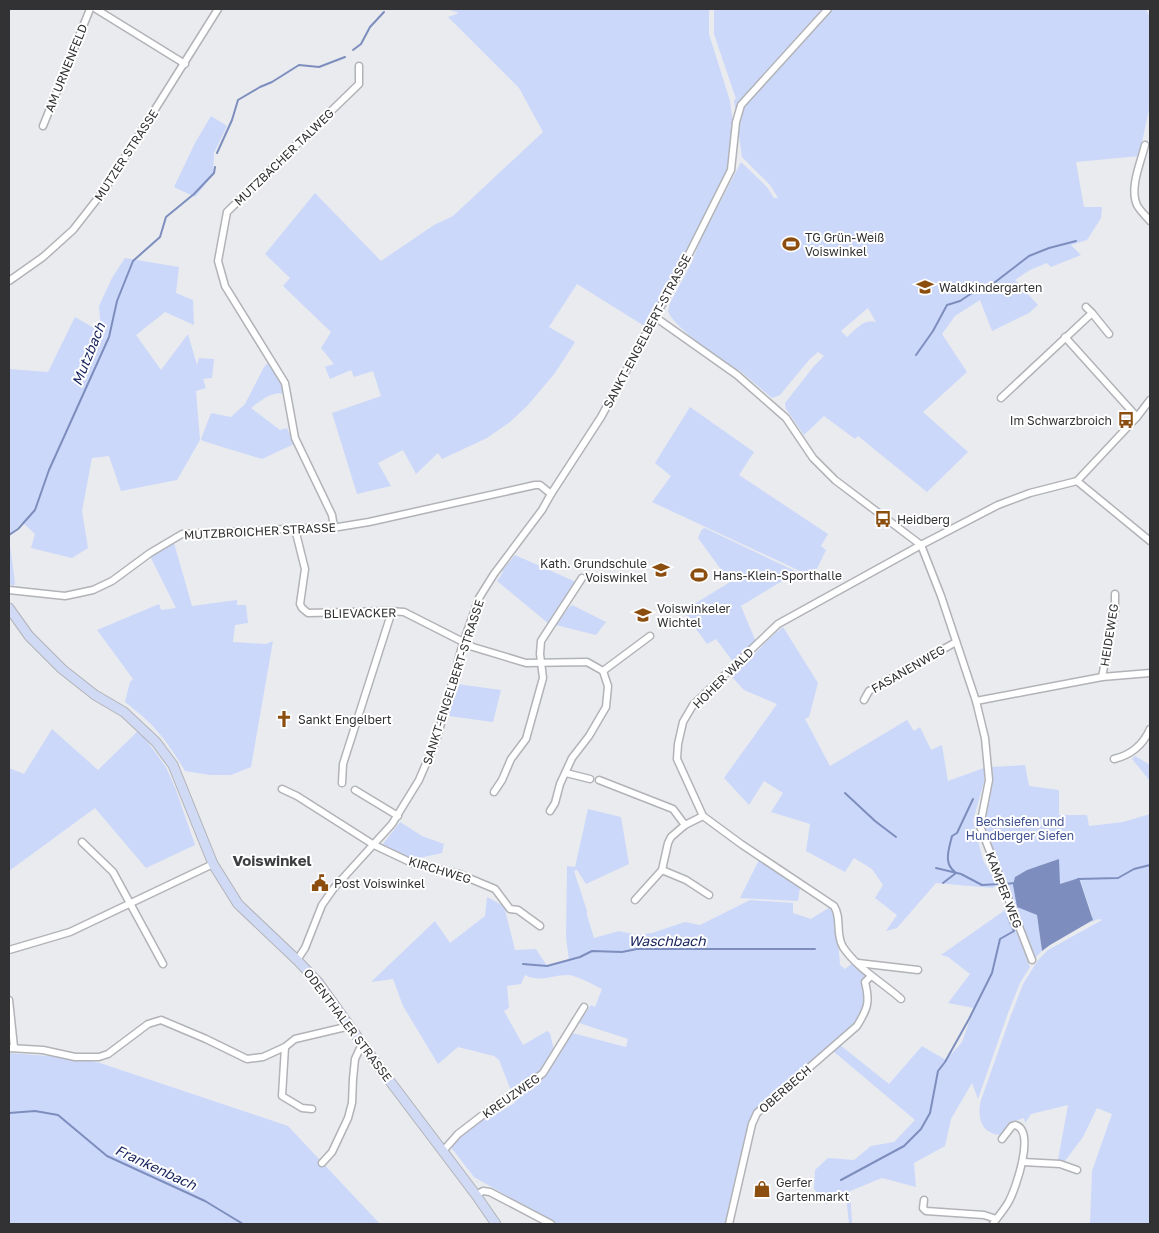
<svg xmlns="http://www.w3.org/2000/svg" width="1159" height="1233" font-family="'Golos Text',sans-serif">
  <rect width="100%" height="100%" fill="#e9ebef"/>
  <!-- green -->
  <g fill="#ccd8fa" fill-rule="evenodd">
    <polygon points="447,9 709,9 709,34 730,101 737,153 646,327 577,284 549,327 575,342 555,373 528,405 510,422 487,438 442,459 438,453 416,474 403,450 378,463 391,486 357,494 332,413 381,396 373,371 354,377 351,370 330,379 325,367 334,364 321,348 331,332 283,286 290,278 265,254 315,193 381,261 434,225 453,216 543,132 519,88 448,17 459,13"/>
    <path d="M714 9H1146L1150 18V105L1139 156 1076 162 1084 207H1102L1101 218 1087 240 1071 245 1081 255 1051 267 1047 263 1030 270 1015 280 1038 305 1029 313 992 331 980 300 955 316 942 334 967 372 923 412 968 452 927 492 858 436 855 439 824 416 804 435 786 409 785 403 814 366 824 356 818 352 809 360 780 395 772 398 739 370 736 371C718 357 677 330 668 312L670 303 692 262 700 241 741 162 767 187 774 198H778L770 185 742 157 734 100 736 99 714 34ZM868 308 876 322C864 318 855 330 847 337L841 331Z"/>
    <polygon points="211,116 227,126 214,153 213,175 195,197 174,187 195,143"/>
    <polygon points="125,258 179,267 176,293 193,300 194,325 165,312 136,335 161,370 188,334 197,365 199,358 214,359 212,378 203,379 206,388 196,391 200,440 177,480 121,491 109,456 92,458 82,511 88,548 72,558 31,548 35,534 22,522 9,537 15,583 14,586 9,584 9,369 48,372 75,317 101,332 99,306 112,278"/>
    <path d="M268 363 281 383 285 394C273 390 260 401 251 408L280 430 287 428 294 444 262 459 203 441 201 439 211 413 231 417 245 404 264 367Z"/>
    <polygon points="690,407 754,452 739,475 828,534 821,546 826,550 813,577 652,502 671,476 655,463"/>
    <polygon points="705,528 797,572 741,606 756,642 734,663 716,639 707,644 683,611 730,582 698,538 702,529"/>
    <path d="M174 543 192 606 237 600V605H246L248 623 235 625 233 642 266 644 273 641 251 767 231 775H210L185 771C166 739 154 724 125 702L130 682 133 679 97 630 159 604 161 610 176 608 150 556Z"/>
    <polygon points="515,555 576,582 549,624 497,581 503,572 502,571"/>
    <polygon points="573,605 574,606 606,622 596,635 556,625 569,607"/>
    <polygon points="783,627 818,683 809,717 805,719 830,766 907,720 914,731 920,727 931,750 942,745 948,781 984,768 984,782 973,821 983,860 998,886 996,885 993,888 936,883 897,928 886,931 897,915 875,898 883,885 872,869 854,858 845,872 806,851 810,824 771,812 783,793 764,781 749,805 724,778 777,704 744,690 732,677 770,638"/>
    <polygon points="457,684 501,690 493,722 449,716"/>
    <polygon points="52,729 98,770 139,730 166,767 176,790 195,845 146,868 95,808 9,871 9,768 24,774"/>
    <polygon points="1135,756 1150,765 1150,781 1132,759"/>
    <path d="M1025 765 1029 786 1059 790V815H1087L1089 826 1123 822 1150 814V1224H1090L1092 1171 1112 1114 1097 1108 1083 1137 1065 1161 1058 1160 1068 1105 1031 1114 1025 1123 1024 1118 1015 1121 1001 1135C980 1134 977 1116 981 1100L1011 1015 1023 984 1038 960 1048 950 1102 920 1098 919 1092 922V915L1079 878 1037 914 1042 951 1034 959 979 821 991 767Z"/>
    <path d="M588 809 621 817 629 864 586 884 577 870 574 871 587 911V915L594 938 619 931 637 935 652 933 685 922 700 925 750 900 793 903V913L811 919 830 907 836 913 840 965 845 969 854 962 866 977C864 982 866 984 866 989 867 1000 862 1012 858 1022L752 1115 726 1224H557L474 1177 450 1146 465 1132 497 1106 501 1111 515 1103 511 1097 525 1089 529 1090 552 1067 572 1033 626 1047 628 1039 579 1023 591 1005 595 1007 602 989C594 985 576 975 568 975 552 975 540 983 525 975L521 984 507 986 509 1008 504 1011 523 1045 547 1031 550 1033 554 1051 542 1071 512 1093 499 1060 494 1056 458 1047 438 1064 403 1006 393 979 371 982 435 921 450 943 485 916 487 897 504 906 515 950 536 949 547 966 569 960 566 938 567 866 575 867Z"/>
    <polygon points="400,822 422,836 444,844 442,853 410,860 382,845"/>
    <polygon points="759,860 800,887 798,901 740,898"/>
    <polygon points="1006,904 1030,967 1020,983 1008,1013 978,1099 972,1083 951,1119 945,1146 914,1163 916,1187 882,1178 850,1191 852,1222 852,1224 849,1224 846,1195 829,1195 827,1205 814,1189 815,1170 828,1158 854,1160 871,1146 894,1142 915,1120 833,1051 840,1045 889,1084 922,1046 946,1060 962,1042 974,1008 948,1003 970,974 948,957 941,955 1005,910"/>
    <polygon points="9,1053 76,1058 100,1063 288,1126 380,1224 9,1224"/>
  </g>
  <!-- water -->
  <polygon fill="#7d8ebe" points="1059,859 1060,884 1079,878 1093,920 1050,945 1042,951 1037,915 1017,907 1013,885 1015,877 1027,870"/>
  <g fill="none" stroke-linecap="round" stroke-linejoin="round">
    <!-- stream -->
    <g stroke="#7d8ebe" stroke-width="2">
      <polyline points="353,50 361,44 370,27 384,12"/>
      <polyline points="217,153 232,120 238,100 260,87 272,82 299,65 319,67 345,57"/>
      <polyline points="916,355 933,331 947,305 960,301 975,291 990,286 1029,256 1049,248 1076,241"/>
      <polyline points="9,535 18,529 35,510 49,470 109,337 117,301 133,261 160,237 166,217 194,194 214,173 215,167"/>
      <polyline points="845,793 875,821 896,837"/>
      <polyline points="936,868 961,874 982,885 1000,884"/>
      <path d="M955 872C943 863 949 849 952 836L957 833 973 799"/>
      <polyline points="1078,879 1118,878 1134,869 1150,865"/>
      <polyline points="943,883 956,873"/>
      <polyline points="1005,884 1015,883"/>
      <polyline points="523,964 547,966 580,957 592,951 622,952 637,949 815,949"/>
      <polyline points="9,1113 35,1111 58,1115 107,1156 205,1201 243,1224"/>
      <polyline points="841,1180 904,1146 921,1129 930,1113 938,1071 945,1062 969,1019 992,973 1000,939 1014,931 1008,917"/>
    </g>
    <!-- street casing -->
    <g stroke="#b2b3b7" stroke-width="9">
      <g id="street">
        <polyline points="96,9 185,64"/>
        <polyline points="43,126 90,9"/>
        <path d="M1145 145C1141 162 1129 188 1137 205 1140 211 1146 216 1150 221"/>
        <polyline points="9,281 43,257 73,230 105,189 218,9"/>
        <polyline points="1092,313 1109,334"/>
        <polyline points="655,317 737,375 786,418 813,458 835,480 921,545 941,596 976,701 985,738 989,780 980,826 1032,960"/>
        <polyline points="1065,337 1137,417"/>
        <polyline points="1001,398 1092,313 1086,307"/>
        <polyline points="1077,481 1137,417 1150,400"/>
        <polyline points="1077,481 1150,541"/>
        <polyline points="334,527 332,515 295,438 285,383 225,286 218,261 227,212 359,84 359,66"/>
        <polyline points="295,529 305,569 300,604 302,608 308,613 389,611 404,612 473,647 526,663 587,662 603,671 608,686 606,707 589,736 572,758 560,784 555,803 550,811"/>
        <polyline points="9,590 65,596 93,590 112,581 150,553 182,534 308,528 326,529 369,522 535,485 540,485 551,494"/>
        <polyline points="603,671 650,636"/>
        <polyline points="1102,677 1115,611 1115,594"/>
        <polyline points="864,700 869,691 956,642"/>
        <polyline points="976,701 1102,677 1150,673"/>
        <path d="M1114 759C1131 755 1143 745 1150 729"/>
        <polyline points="566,773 590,779"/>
        <polyline points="599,780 673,809 685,825"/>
        <polyline points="342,783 343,764 392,611"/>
        <polyline points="282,789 297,796 374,845 412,863 459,874 495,889 510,909 518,910 540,926"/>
        <polyline points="355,790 398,816"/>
        <polyline points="494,792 502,780 511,759 526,739 543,678 540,654 541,641 582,578"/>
        <polyline points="82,842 113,872 163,964"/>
        <polyline points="662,870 686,880 709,895"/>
        <polyline points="635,900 662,870 668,843 671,837 685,825 703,816"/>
        <polyline points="9,950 70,932 213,864"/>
        <polyline points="297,960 305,948 322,905 334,888 392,824 419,780 437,738 463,643 479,598 494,574 542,510 551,494 601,417 687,258 731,170 736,122 741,105 828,9"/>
        <polyline points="858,963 918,970"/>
        <path d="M901 999C882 982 858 969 843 947 835 934 842 918 834 906L741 844 703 816 677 759 678 744 683 722 693 705 778 624 921 545 998 505 1030 493 1077 481"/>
        <polyline points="9,1000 14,1047"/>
        <polyline points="285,1047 282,1096 302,1108 312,1109"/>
        <polyline points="9,1048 43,1050 75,1057 99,1057 108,1054 148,1024 161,1020 206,1039 247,1059 263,1057 285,1047 295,1039 350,1026"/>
        <polyline points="443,1151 458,1134 497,1104 523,1089 543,1073 584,1007"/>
        <polyline points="1023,1162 1060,1164 1077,1170"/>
        <polyline points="322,1163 332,1152 348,1118 352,1103 353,1079 355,1059 362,1044"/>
        <polyline points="476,1195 483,1191 490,1192 551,1224"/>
        <polyline points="924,1200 923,1208 926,1211 984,1215 996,1219"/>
        <path d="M729 1224 752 1124 757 1113 857 1026C868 1008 870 1002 865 982L871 976"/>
        <path d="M993 1224C998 1216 1005 1209 1009 1201 1016 1188 1036 1130 1015 1125L1012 1126 1002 1139"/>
      </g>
    </g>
    <!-- secondary casing -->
    <g stroke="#b2b3b7" stroke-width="11">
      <polyline id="secondary" points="9,608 29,636 62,669 95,695 124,712 156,742 173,765 213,864 238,904 297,960 318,982 374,1060 476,1195 496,1224"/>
    </g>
    <!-- street -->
    <use href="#street" stroke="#fff" stroke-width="6"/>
    <!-- secondary -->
    <use href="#secondary" stroke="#d1daf5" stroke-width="9"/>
  </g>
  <!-- icons -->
  <defs>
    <g id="stadium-bare" transform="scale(1.35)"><path d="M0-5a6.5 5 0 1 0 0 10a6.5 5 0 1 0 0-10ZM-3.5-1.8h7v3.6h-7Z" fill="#8b4e0f" stroke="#fff" stroke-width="2.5" paint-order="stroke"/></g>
    <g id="school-bare" transform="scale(1.35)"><path d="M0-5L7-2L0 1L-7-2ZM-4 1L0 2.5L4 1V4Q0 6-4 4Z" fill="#8b4e0f" stroke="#fff" stroke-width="2.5" paint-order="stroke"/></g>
    <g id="bus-bare" transform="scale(1.35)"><path d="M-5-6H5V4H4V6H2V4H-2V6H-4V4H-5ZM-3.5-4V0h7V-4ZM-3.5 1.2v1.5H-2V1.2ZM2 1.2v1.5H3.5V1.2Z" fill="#8b4e0f" stroke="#fff" stroke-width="2.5" paint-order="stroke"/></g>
    <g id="church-bare" transform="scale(1.35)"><path d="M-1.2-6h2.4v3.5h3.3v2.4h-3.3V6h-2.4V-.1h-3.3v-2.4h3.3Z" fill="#8b4e0f" stroke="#fff" stroke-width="2.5" paint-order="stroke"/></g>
    <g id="civic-bare" transform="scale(1.35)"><path d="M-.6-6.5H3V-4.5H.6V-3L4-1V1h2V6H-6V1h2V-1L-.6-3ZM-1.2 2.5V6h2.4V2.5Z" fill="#8b4e0f" stroke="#fff" stroke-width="2.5" paint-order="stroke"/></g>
    <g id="shop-bare" transform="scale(1.35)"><path d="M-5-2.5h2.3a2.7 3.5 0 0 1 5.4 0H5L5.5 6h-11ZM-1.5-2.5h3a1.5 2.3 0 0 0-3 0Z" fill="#8b4e0f" stroke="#fff" stroke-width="2.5" paint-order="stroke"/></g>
  </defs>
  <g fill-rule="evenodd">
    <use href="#stadium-bare" x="791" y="244"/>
    <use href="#school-bare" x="925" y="287"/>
    <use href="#bus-bare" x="1126" y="420"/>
    <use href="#bus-bare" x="883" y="519"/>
    <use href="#school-bare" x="661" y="570"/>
    <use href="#stadium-bare" x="699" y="575"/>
    <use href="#school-bare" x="643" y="615"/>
    <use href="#church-bare" x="284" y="719"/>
    <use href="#civic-bare" x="320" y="883"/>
    <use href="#shop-bare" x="762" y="1189"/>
  </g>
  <g text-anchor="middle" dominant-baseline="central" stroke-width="4" stroke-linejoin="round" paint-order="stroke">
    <!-- street labels -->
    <g font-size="12" fill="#323234" stroke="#fff">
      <text transform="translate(66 68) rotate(-68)">AM URNENFELD</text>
      <text transform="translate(126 155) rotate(-57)">MUTZER STRASSE</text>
      <text transform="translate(284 157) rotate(-44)">MUTZBACHER TALWEG</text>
      <text transform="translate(647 331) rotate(-62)">SANKT-ENGELBERT-STRASSE</text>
      <text transform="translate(260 531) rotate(-3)">MUTZBROICHER STRASSE</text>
      <text transform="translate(360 613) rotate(-1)">BLIEVACKER</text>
      <text transform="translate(1109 635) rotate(-81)">HEIDEWEG</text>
      <text transform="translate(908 669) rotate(-30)">FASANENWEG</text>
      <text transform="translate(723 678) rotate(-45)">HOHER WALD</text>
      <text transform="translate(453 682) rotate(-72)">SANKT-ENGELBERT-STRASSE</text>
      <text transform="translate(440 870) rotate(17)">KIRCHWEG</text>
      <text transform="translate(1004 890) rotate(69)">KAMPER WEG</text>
      <text transform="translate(348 1025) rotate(53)">ODENTHALER STRASSE</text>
      <text transform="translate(785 1089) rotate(-41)">OBERBECH</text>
      <text transform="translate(511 1096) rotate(-35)">KREUZWEG</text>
    </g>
    <!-- poi labels -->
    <g font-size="12" fill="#323234" stroke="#fff" text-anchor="start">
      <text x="805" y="237">TG Grün-Weiß<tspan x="805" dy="14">Voiswinkel</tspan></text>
      <text x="939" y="287">Waldkindergarten</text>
      <text x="1112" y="420" text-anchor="end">Im Schwarzbroich</text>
      <text x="897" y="519">Heidberg</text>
      <text x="647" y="563" text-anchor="end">Kath. Grundschule<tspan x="647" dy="14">Voiswinkel</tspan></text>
      <text x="713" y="575">Hans-Klein-Sporthalle</text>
      <text x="657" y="608">Voiswinkeler<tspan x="657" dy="14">Wichtel</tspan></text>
      <text x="298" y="719">Sankt Engelbert</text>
      <text x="334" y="883">Post Voiswinkel</text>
      <text x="776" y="1182">Gerfer<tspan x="776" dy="14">Gartenmarkt</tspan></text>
    </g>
    <!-- park labels -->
    <g font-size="12" fill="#3e508f" stroke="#fff">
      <text x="1020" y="821">Bechsiefen und<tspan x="1020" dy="14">Hundberger Siefen</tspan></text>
    </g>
    <!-- water labels -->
    <g font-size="14" font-style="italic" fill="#17235d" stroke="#fff">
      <text transform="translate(88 354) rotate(-68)">Mutzbach</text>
      <text x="667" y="940">Waschbach</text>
      <text transform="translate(156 1167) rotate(25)">Frankenbach</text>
    </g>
    <!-- quarter labels -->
    <g font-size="15" font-weight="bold" fill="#3e3f42" stroke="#fff">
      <text x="272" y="860">Voiswinkel</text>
    </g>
  </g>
  <!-- border -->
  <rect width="1159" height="1233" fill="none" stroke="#323234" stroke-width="20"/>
</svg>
